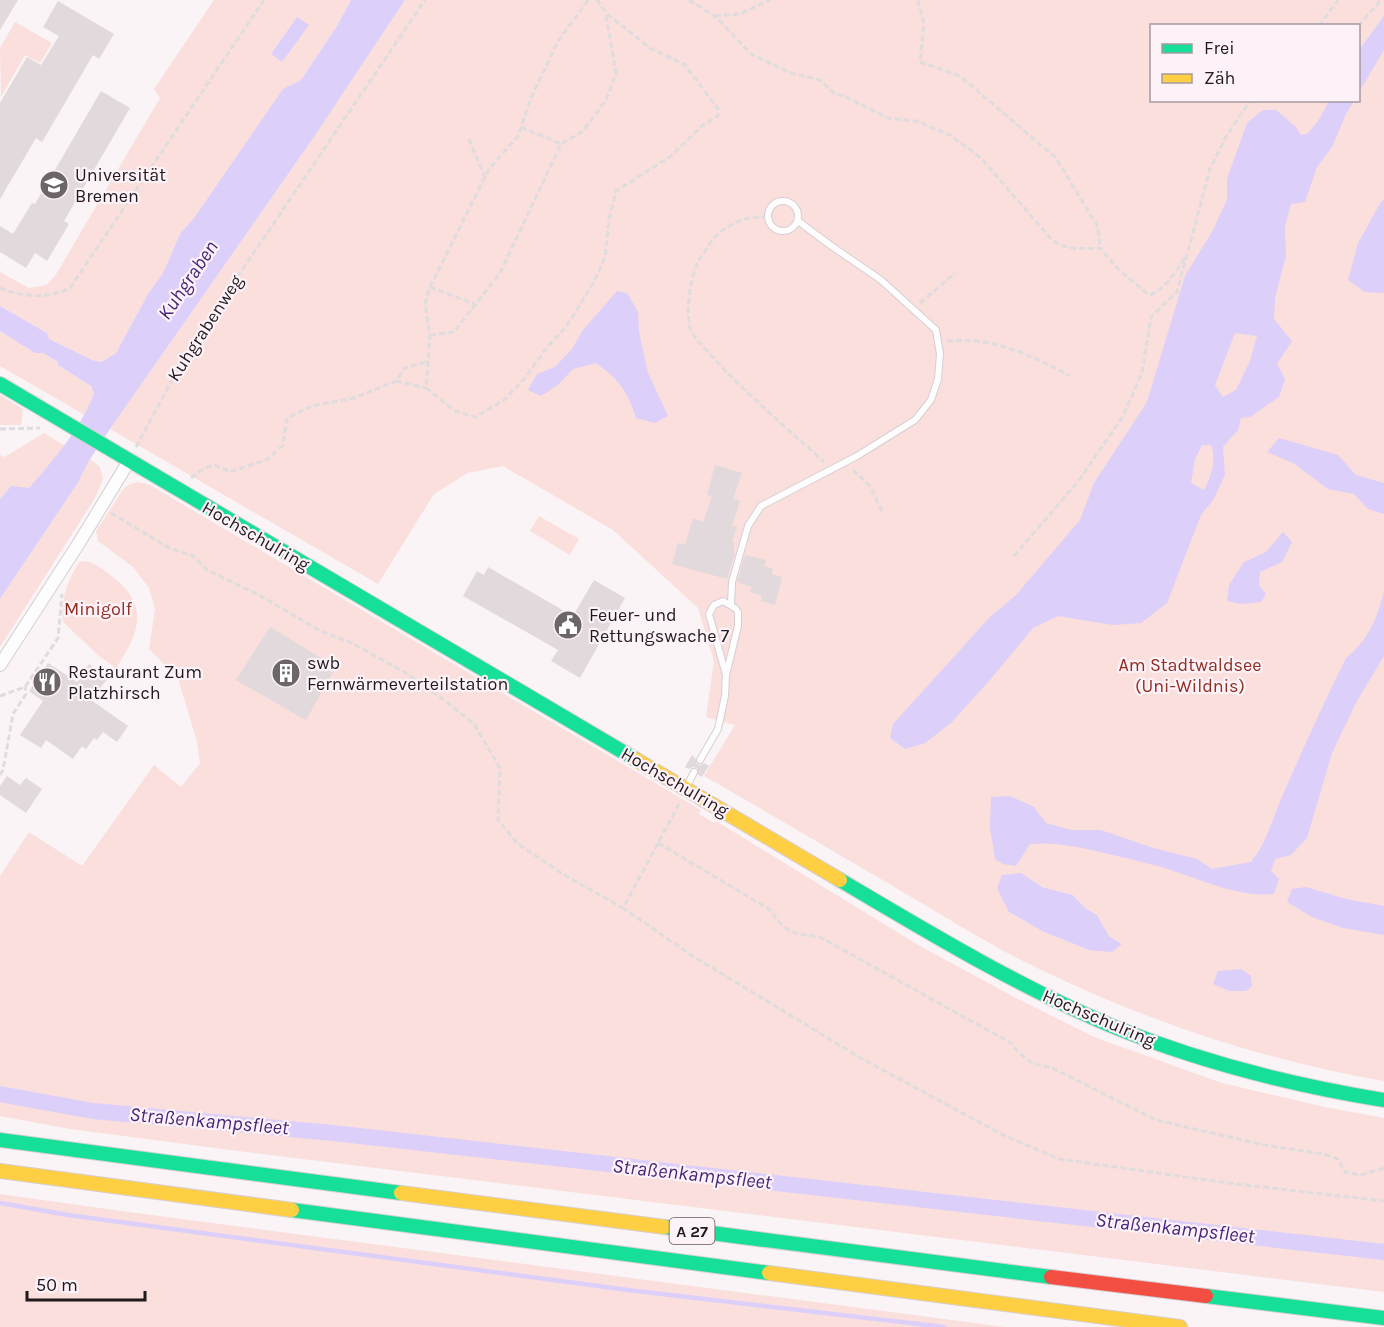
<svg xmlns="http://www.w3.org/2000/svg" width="1384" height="1327" font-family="Karla,sans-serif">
  <rect width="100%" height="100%" fill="#faf4f7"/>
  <!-- green -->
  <g fill="#fadfdc" fill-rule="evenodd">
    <path d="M214 0H351L337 26 301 80 283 90 194 218 180 234 163 273 148 294 116 353 102 362 92 360 49 339 47 333 0 306V272L29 288 46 285 55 276 160 98 154 89ZM297 17 308 25 282 62 271 54Z"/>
    <path d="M405 0H1384V1081C1261 1060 1143 1020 1031 965 990 945 952 921 913 898 843 857 774 816 704 776L735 725 706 717 714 661 698 608 613 530 503 466 468 473 434 494 378 584 110 429 316 134ZM1152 26H1358V100H1152ZM1027 877 1042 887 1073 895 1085 908 1097 915 1109 936 1121 943 1089 950 1044 932 1009 912Z"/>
    <polygon points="15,22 52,43 40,63 25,55 1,97 0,48"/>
    <polygon points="0,331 35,353 43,353 58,362 58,365 91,386 94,394 85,415 0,366"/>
    <polygon points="0,395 23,409 21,425 0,425"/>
    <polygon points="44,433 65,446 28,489 11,486 0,499 0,455 5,457"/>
    <polygon points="90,459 100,467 103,479 95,498 0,647 0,599 77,484"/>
    <polygon points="138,482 150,485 701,810 699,814 714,823 716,821 920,946 1014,997 1094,1037 1222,1083 1325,1107 1384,1118 1384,1243 1364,1250 1384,1260 1384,1292 246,1152 70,1129 0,1116 0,876 29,832 82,866 154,765 181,787 200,763 197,742 178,678 149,649 155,609 149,588 133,567 98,541 96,531 124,488 130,484"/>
    <polygon points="539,516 579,539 570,555 530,531"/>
    <path d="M85 561C96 563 105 571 113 577 151 606 138 636 116 668L99 656 63 622C61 597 67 583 79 562Z"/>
    <polygon points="0,1194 121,1211 1005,1327 0,1327"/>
  </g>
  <!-- water -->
  <g fill="#dccffa" fill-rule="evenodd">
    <path d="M351 0H405L316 134 110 429 90 459 77 484 0 599V499L11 486 29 488C54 459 79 431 94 394L91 386 58 365V362L43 353H35L0 331V306L47 333 49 339 92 360 102 362 116 353 148 294 163 273 180 234 194 218 283 89 301 80 337 26Z"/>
    <polygon points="1384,16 1384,50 1359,92 1359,50"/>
    <polygon points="297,17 309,25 282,62 271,54"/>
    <path d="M1329 101H1354L1346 114 1332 147 1317 167 1305 202 1291 204 1285 227 1286 256 1275 298 1274 319 1292 341 1277 364 1285 379 1279 397 1250 417 1241 418 1238 430 1223 447 1225 475 1213 500 1201 515 1167 603 1141 623 1113 625 1058 616 1033 628 989 681 951 723 925 743 905 749 890 738 893 724 990 617 1016 595 1080 520 1094 483 1147 402 1185 276 1213 230 1227 200V179L1247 123 1263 110H1276L1296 127 1301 135 1307 134 1318 121ZM1235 333 1257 336 1250 361 1236 390 1223 397 1215 385ZM1202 445H1211C1217 460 1211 476 1204 490L1191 483 1195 459Z"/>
    <polygon points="1384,200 1384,292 1382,293 1365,292 1348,280 1358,243 1381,202"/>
    <path d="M617 291 627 293 638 312 639 332 648 373 668 416 655 423 636 418C628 392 619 379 596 363L573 369 559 384 541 396 528 390 537 374 555 367 572 349 583 330Z"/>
    <polygon points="1279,438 1338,455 1356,475 1384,483 1384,514 1368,509 1354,494 1328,489 1293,463 1267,452"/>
    <polygon points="1283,532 1292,542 1282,562 1260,572 1259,585 1266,594 1261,602 1241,604 1227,601 1229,585 1244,562 1266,552"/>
    <path d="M1384 592V656L1357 701 1332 753 1307 838 1291 855 1275 859 1271 871 1279 879 1274 894C1238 897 1204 881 1171 870 1156 865 1141 862 1126 858 1095 851 1063 841 1030 844L1016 866 1003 864 995 859 990 827 991 797 1010 796 1034 807 1046 823 1072 830H1101L1150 847 1197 859 1212 869 1251 862C1268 841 1273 816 1284 792 1304 747 1324 702 1346 658 1368 641 1377 618 1384 592Z"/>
    <polygon points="1021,873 1042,887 1073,895 1085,908 1097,915 1109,936 1122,944 1112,952 1089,950 1044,932 1009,912 997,888 1002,875"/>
    <polygon points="1306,887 1346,899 1384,906 1384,935 1343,928 1312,917 1287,902 1292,889"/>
    <polygon points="1241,969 1251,976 1252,986 1246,991 1229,991 1213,984 1218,971"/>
    <polygon points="1384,1243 1384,1260 1364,1250"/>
  </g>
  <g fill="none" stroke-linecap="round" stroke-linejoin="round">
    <!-- stream -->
    <polyline stroke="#dccffa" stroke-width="4.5" points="0,1203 68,1215 628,1290 944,1327"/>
    <!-- canal -->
    <polyline stroke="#dccffa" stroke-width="16" points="0,1094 93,1111 333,1133 1384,1252"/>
  </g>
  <!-- building -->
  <g fill="#e1d9db">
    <polygon points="0,0 18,0 0,30"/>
    <polygon points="58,1 114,34 99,59 93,55 42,142 36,138 0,199 0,103 27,57 41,65 59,36 43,27"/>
    <polygon points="101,91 130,108 64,221 69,224 47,261 35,253 26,268 0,252 0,226 13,234 32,203 35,204"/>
    <polygon points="715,465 742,473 733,499 740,501 732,526 737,527 732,542 735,543 733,551 735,552 727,579 672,564 678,543 685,545 693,518 703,522 712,496 707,495"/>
    <polygon points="745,555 766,560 764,566 773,569 772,574 782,577 775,605 761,601 762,596 750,592 752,587 737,582"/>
    <polygon points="488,567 573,616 594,580 625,598 580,678 551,661 558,650 463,596 477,571 484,575"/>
    <polygon points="270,627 336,667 306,720 236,680"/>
    <polygon points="48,663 77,682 89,664 108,678 91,700 128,726 117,742 103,732 97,740 94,738 86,749 82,746 73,759 46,740 41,748 20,735 43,701 29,691"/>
    <polygon points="692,755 695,758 697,764 701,765 704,763 709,766 702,777 698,775 697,768 693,767 689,769 685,767"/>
    <polygon points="7,776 20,785 26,778 42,789 26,813 0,795 0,786"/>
  </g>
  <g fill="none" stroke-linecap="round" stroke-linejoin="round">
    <!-- lane casing -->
    <g stroke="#d6cfd2" stroke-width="8">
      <g id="lane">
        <circle cx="783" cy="216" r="15"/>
        <polyline points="731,604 732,582 748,526 761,506 857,456 915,420 931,400 938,379 940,354 936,330 881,280 830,245 798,221"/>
        <polyline points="700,760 718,729 725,696 726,675 738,626 738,612 735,608 723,601 714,605 709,614 726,675"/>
        <polyline points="686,788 694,772"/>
      </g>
    </g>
    <!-- street casing -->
    <g stroke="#d6cfd2" stroke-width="14">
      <polyline id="street" points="0,665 79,543 129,461"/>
    </g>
    <!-- fast casing -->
    <g stroke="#d6cfd2" stroke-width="16">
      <g id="fast">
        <polyline points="0,384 635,759"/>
        <path d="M840 880C928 932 1017 986 1112 1026 1200 1062 1291 1085 1384 1100"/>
        <polyline points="0,1140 401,1193"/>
        <polyline points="292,1210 769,1273"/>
        <polyline points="665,1227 1051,1277"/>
        <polyline points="1206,1296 1384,1318"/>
      </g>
    </g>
    <!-- slow casing -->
    <g stroke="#d6cfd2" stroke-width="16">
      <g id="slow">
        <polyline points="635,759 840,880"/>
        <polyline points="0,1171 292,1210"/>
        <polyline points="401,1193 665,1227"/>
        <polyline points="769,1273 1180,1327"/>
      </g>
    </g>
    <!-- jam casing -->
    <g stroke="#d6cfd2" stroke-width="16">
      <polyline id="jam" points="1051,1277 1206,1296"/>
    </g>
    <!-- path -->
    <g stroke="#dfdcde" stroke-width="3" stroke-dasharray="6 3" stroke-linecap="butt">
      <polyline points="588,0 558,41 531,98 518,136 489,169 430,287 425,304 430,335 426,388 455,411 475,417 504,400 524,379 548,346 566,327 594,282 605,257 609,219 616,191 671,156 703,125 718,116 718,109 685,65 650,48 606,13 597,0"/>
      <path d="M689 0 717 18 751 54 791 73 820 80 836 95H842L888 118 916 121 950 135 981 158 1052 240C1066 250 1083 249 1100 248L1117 268 1149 295C1163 292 1179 268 1186 256"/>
      <polyline points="918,0 924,24 920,62 960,76 1056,158 1098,227 1100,248"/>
      <polyline points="715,16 740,14 770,0"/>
      <polyline points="1319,26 1338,0"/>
      <polyline points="1358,26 1381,0"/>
      <polyline points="521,127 561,144"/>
      <polyline points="469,139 485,178"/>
      <path d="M768 218C745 214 722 226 709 245 705 252 699 258 697 265 690 280 684 318 692 333 698 343 709 352 716 361 750 397 787 428 824 462"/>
      <polyline points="430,287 474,304"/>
      <path d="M0 288C23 297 47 299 70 288L264 0"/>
      <polyline points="920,303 955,273"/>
      <polyline points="430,335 454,332 500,273 561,144 583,131 606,100 616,74 606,15"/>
      <path d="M947 341C957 341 966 340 976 341 1009 344 1041 361 1070 376"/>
      <polyline points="396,381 426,388"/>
      <polyline points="0,429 40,428"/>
      <polyline points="136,447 177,371 217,307 425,0"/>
      <polyline points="853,470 870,486 882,511"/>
      <polyline points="191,478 205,468 214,465 230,472 268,459 283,445 287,418 312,406 354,398 396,381 405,368 426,362"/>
      <polyline points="111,513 169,548 193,556 207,570 261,596 320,631 352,643 404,672 443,699 474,724 500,768 498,820 518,844 566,876 623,908"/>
      <polyline points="1014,556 1080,479 1123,416 1142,373 1151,317 1177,292 1210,169 1227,135 1248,104 1254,100"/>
      <polyline points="0,696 25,687 58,638 62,594"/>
      <polyline points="0,775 3,770 13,714 26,694 25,687"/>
      <polyline points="679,804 623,908 691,955 859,1057 1001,1134 1059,1159 1228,1183 1384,1201"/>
      <path d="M658 843 769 909C784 930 791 935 818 936L1011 1043C1022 1057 1032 1066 1050 1067L1156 1120 1264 1145 1323 1154 1338 1159 1345 1172 1361 1175 1384 1168"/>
    </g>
    <!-- lane -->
    <use href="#lane" stroke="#fefdfe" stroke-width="6"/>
    <!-- street -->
    <use href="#street" stroke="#fefdfe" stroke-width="12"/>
    <!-- fast -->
    <use href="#fast" stroke="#16e098" stroke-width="14"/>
    <!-- slow -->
    <use href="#slow" stroke="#ffcf43" stroke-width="14"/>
    <!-- jam -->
    <use href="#jam" stroke="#f24e42" stroke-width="14"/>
  </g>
  <!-- icons -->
  <defs>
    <g id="university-disc" transform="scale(1.5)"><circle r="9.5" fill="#6d6669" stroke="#fcf2f8"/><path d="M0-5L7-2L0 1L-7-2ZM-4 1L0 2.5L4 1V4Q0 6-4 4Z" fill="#fff"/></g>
    <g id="civic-disc" transform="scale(1.5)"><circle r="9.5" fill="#6d6669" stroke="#fcf2f8"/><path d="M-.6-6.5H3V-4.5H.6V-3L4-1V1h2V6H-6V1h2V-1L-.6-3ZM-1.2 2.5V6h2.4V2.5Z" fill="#fff"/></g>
    <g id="building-disc" transform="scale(1.5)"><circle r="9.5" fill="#6d6669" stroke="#fcf2f8"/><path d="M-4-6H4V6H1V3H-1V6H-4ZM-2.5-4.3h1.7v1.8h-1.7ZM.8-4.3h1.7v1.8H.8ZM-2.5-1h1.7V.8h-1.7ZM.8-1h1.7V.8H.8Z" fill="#fff"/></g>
    <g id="restaurant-disc" transform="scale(1.5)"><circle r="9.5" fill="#6d6669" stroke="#fcf2f8"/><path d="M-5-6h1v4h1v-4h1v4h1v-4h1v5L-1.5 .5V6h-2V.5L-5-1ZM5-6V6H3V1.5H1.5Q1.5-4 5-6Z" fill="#fff"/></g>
  </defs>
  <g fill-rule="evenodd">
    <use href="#university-disc" x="54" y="185"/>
    <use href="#civic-disc" x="568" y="625"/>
    <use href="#building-disc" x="286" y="673"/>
    <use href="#restaurant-disc" x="47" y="682"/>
  </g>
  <g text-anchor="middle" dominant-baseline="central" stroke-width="4.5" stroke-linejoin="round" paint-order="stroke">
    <!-- shield labels -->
    <rect fill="#fcf2f8" stroke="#635a5f" stroke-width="1.5" x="669.5" y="1218" width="45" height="26" rx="4.5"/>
    <g font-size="16" font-weight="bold" fill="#21191d">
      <text x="692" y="1231">A 27</text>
    </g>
    <!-- poi labels -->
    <g font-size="18" fill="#21191d" stroke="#fcf2f8" text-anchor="start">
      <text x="75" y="175">Universität<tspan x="75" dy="21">Bremen</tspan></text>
      <text x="589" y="615">Feuer- und<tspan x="589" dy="21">Rettungswache 7</tspan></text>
      <text x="307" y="663">swb<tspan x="307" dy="21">Fernwärmeverteilstation</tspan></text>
      <text x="68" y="672">Restaurant Zum<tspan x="68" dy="21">Platzhirsch</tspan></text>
    </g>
    <!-- street labels -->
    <g font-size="18" fill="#21191d" stroke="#fcf2f8">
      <text transform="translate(205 328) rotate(-57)">Kuhgrabenweg</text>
      <text transform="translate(256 536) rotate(30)">Hochschulring</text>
      <text transform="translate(675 782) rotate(30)">Hochschulring</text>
      <text transform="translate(1099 1018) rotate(23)">Hochschulring</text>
    </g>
    <!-- park labels -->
    <g font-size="18" fill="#8f2d21" stroke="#fcf2f8">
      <text x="98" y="609">Minigolf</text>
      <text x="1190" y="665">Am Stadtwaldsee<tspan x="1190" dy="21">(Uni-Wildnis)</tspan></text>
    </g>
    <!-- water labels -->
    <g font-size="20" font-style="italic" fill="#462679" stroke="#fcf2f8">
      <text transform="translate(188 280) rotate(-56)">Kuhgraben</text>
      <text transform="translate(209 1121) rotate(5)">Straßenkampsfleet</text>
      <text transform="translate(692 1174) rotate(6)">Straßenkampsfleet</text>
      <text transform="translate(1175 1228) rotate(6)">Straßenkampsfleet</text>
    </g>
  </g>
  <!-- legend -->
  <rect x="1150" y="24" width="210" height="78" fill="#fcf2f8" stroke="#a49ba0" stroke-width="1.5"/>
  <rect x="1162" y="44" width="30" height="9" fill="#16e098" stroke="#a49ba0" stroke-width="1.5"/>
  <text x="1204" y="54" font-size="18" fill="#21191d">Frei</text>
  <rect x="1162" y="74" width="30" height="9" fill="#ffcf43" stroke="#a49ba0" stroke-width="1.5"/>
  <text x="1204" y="84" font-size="18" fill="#21191d">Zäh</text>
  <!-- scale -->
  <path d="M27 1291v9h118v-9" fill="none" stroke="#21191d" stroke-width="3"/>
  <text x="36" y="1291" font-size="18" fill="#21191d" stroke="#fcf2f8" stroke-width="4.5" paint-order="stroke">50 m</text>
</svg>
